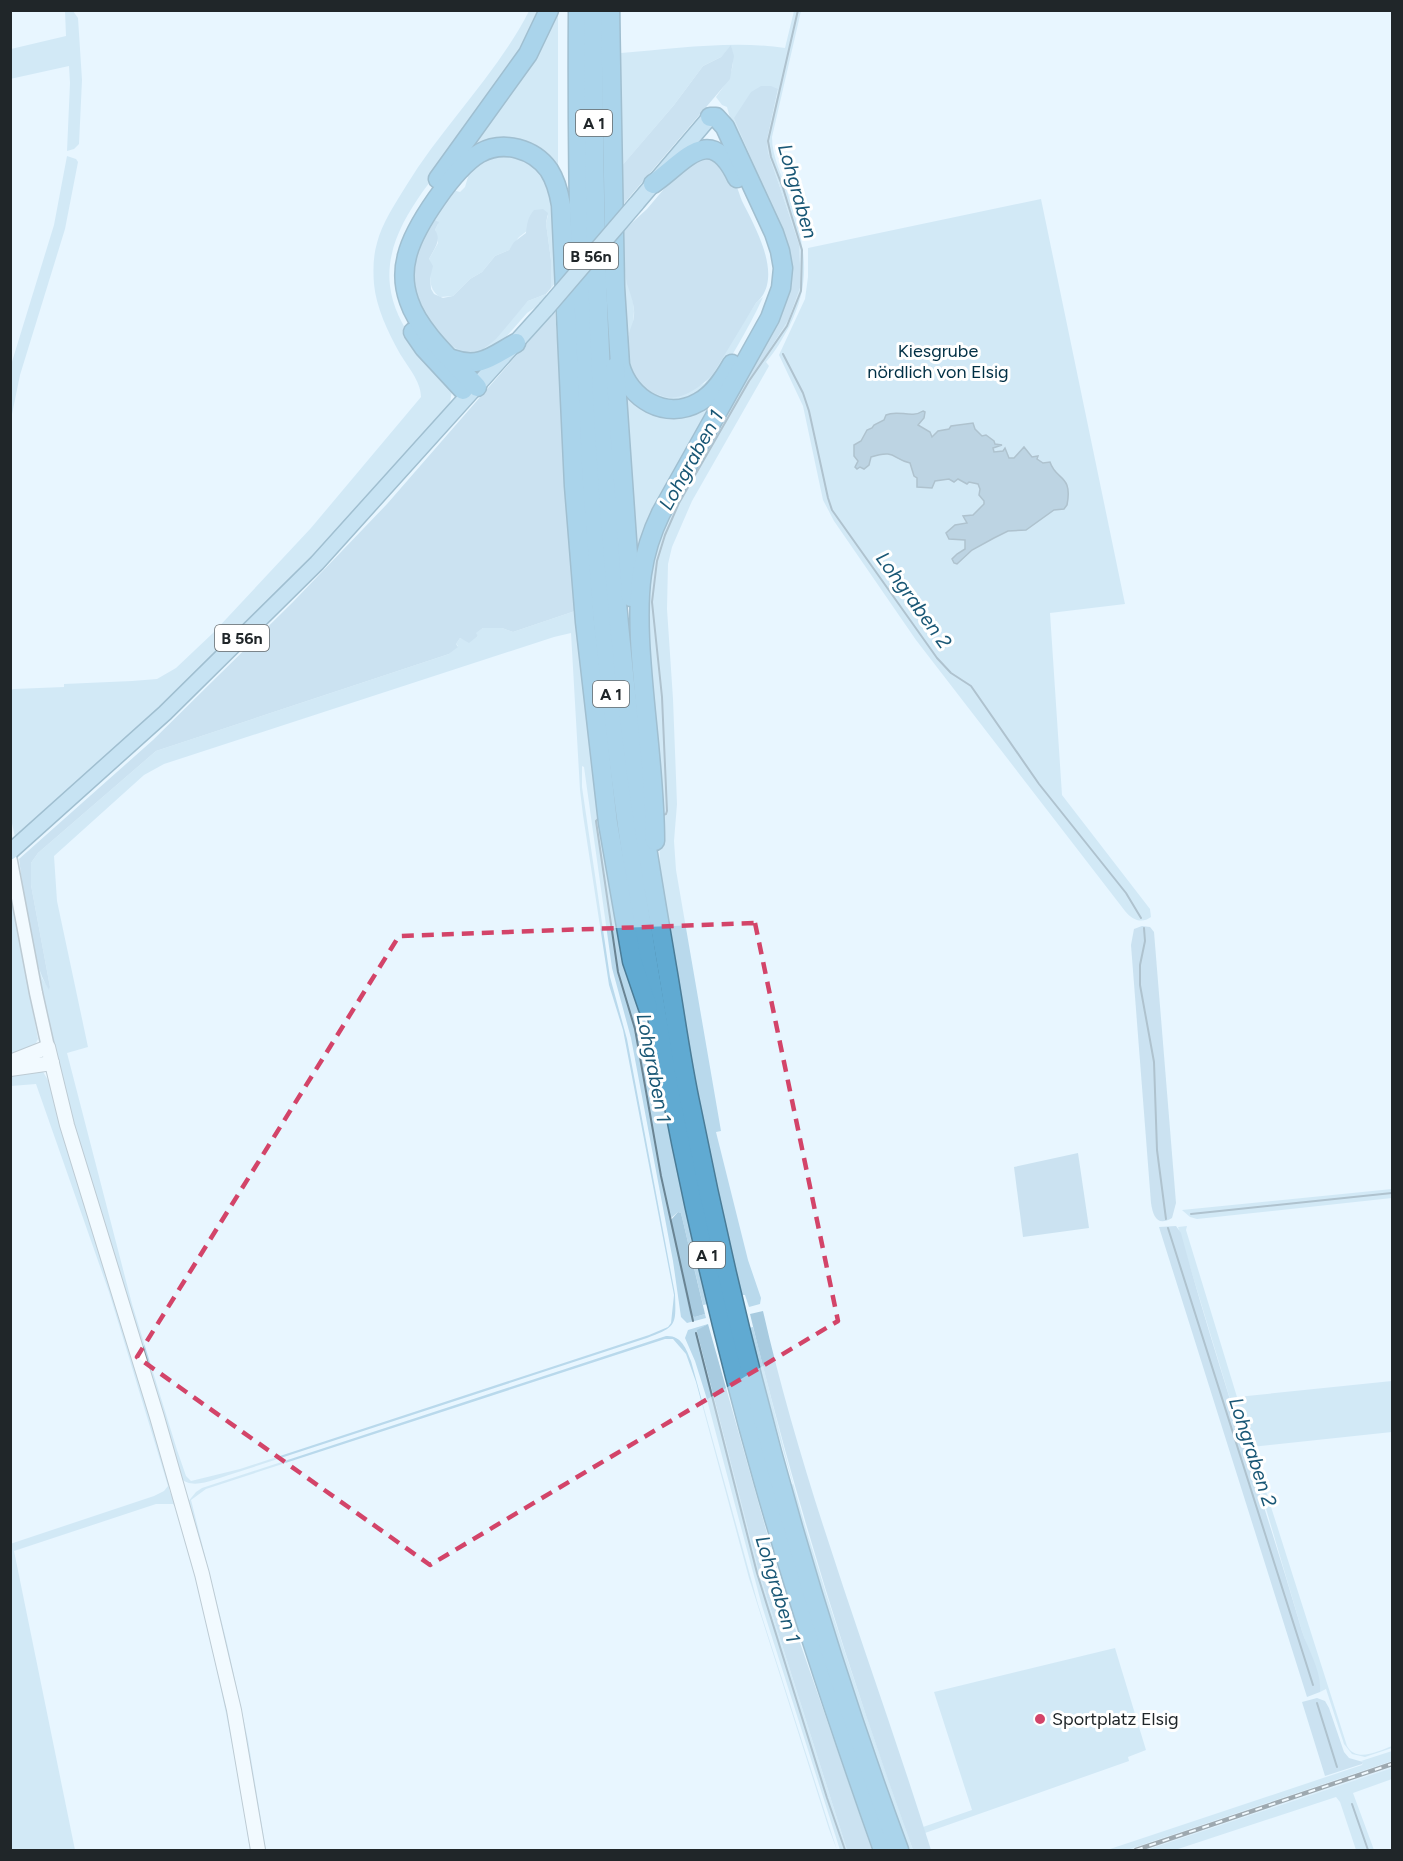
<svg xmlns="http://www.w3.org/2000/svg" width="1403" height="1861" font-family="Figtree,sans-serif">
  <rect width="100%" height="100%" fill="#e8f6ff"/>
  <!-- built -->
  <polygon fill="#d6ecf9" points="1392,1761 1392,1768 1369,1776 1146,1850 1127,1850"/>
  <!-- green -->
  <g fill="#b9d9ec" fill-rule="evenodd">
    <polygon points="65,11 73,11 78,18 82,80 79,144 74,149 67,151 70,83 69,66 10,79 11,49 66,36"/>
    <path d="M529 11H544L539 25C514 62 491 99 465 135 435 179 383 228 390 286 395 327 428 359 452 390L450 403 316 554 142 725 15 837 10 814V690L14 689 64 687V684L132 681 157 679 176 668 213 633 311 528 421 397C421 381 407 366 399 352 388 332 376 307 374 284 373 271 373 256 377 243 382 223 395 204 406 186 443 125 497 74 529 11Z"/>
    <path d="M553 11H558V175C543 161 536 146 511 144 499 143 486 145 475 152 451 167 414 220 406 247 400 263 399 281 404 297 412 327 437 349 457 371L454 374C404 316 375 284 421 211L527 63 542 38Z"/>
    <path d="M617 11H621V53C675 49 731 40 785 48L794 11H801L772 137C772 157 782 175 788 194 804 243 814 278 789 327 782 339 776 351 766 362L769 366 692 501 672 547 668 564 667 609 673 699 677 804 674 841 676 870 721 1131 716 1132 748 1260 761 1298 760 1304 749 1307 745 1295H741L694 1080 660 877 659 811 645 646 651 548 702 457 789 319 801 285 799 244 768 152 767 140 778 90 761 86 773 207 784 236 730 118 727 107 722 105 716 97C729 80 737 68 731 46L721 57 703 66 674 105 621 167Z"/>
    <path d="M522 154 552 184 558 280 551 288V260L546 223 548 215 519 237 509 250 495 256 482 272 470 279 453 296 440 297C426 288 432 273 429 259L438 243 435 230 438 224 437 220 413 281 484 350 528 301 546 294 547 296 539 305 527 313 493 352 457 357 412 298 413 249 453 190 460 192 465 187 468 177H465L463 181H460L486 155Z"/>
    <polygon points="67,156 76,159 78,162 65,229 20,375 11,419 11,365 54,225"/>
    <path d="M1041 199 1125 604 1050 613 1062 795 1150 909 1151 917C1142 924 1132 920 1125 911L916 640 834 521 823 500 803 406 779 355 805 299 808 277V248Z"/>
    <polygon points="767,227 778,284 638,569 621,381 668,413 728,379 770,299 775,273"/>
    <path d="M624 260 627 282 632 294 634 311 633 325 628 335V357L632 374 637 383 644 389 662 396 676 397 705 383 756 303 763 297C756 313 747 329 738 345 720 376 700 417 657 402 642 397 630 384 626 370 617 342 621 295 620 265Z"/>
    <path d="M578 610 632 978 651 1039 692 1241 708 1304 703 1305 681 1213 678 1212 671 1218 695 1317 705 1314 706 1318 687 1323 681 1317 673 1261 631 1038 612 968 584 767 582 766V787L610 977 627 1039 675 1294C676 1325 677 1327 647 1338L232 1474C217 1478 193 1491 180 1478L78 1138 40 990 23 896 36 958 42 978 49 989 50 987 31 885V863L38 853 156 751 449 654 458 646 456 644 460 638 469 642 478 636 475 633 483 628H502L513 632ZM571 633 580 790 583 815 609 985 623 1030 674 1295 671 1323 668 1327 649 1335 240 1469 191 1481 186 1476 177 1450 132 1304 67 1053 88 1047 57 901 54 856 144 775 164 764 554 637Z"/>
    <polygon points="13,905 38,1039 34,1047 10,1058 10,909"/>
    <path d="M42 1070 49 1082 173 1483 169 1489 174 1502 178 1504 214 1636 254 1850H250C233 1735 208 1622 177 1508L173 1504H156L14 1551 75 1850H11L10 1544 154 1496 164 1491 168 1486 109 1292 36 1084 11 1086V1073Z"/>
    <polygon points="1392,1189 1392,1198 1197,1219 1190,1217 1182,1210"/>
    <path d="M1187 1226 1186 1230 1237 1397 1392 1381V1432L1252 1447 1347 1746C1357 1763 1378 1751 1392 1746V1748L1365 1757 1352 1754 1344 1744 1326 1689 1320 1692 1319 1681 1302 1631 1262 1495 1246 1452 1178 1227Z"/>
    <polygon points="708,1324 698,1330 697,1332 759,1572 847,1850 840,1850 762,1606 706,1396 695,1361 685,1338 688,1330"/>
    <path d="M753 1327C771 1396 787 1466 808 1535 840 1641 876 1746 913 1850H908C865 1730 826 1608 791 1485L793 1484C778 1432 762 1381 749 1328Z"/>
    <path d="M666 1336C681 1335 686 1348 691 1361L758 1604 837 1850 829 1829 749 1578 696 1382 686 1354 673 1339H665L206 1489 191 1500 227 1643 248 1740 266 1850H262L187 1503 196 1492 202 1488Z"/>
    <polygon points="1115,1648 1146,1750 1128,1757 1129,1761 925,1833 923,1827 972,1810 934,1692"/>
    <polygon points="1392,1751 1392,1761 1127,1850 1107,1850 1362,1765 1363,1762 1361,1761"/>
    <polygon points="1392,1768 1392,1779 1353,1793 1374,1850 1356,1850 1340,1802 1336,1797 1175,1850 1146,1850"/>
  </g>
  <!-- forest -->
  <g fill="#a8cbe0">
    <polygon points="731,45 734,56 730,79 621,207 620,168 674,105 703,66 721,57"/>
    <polygon points="761,86 771,86 778,89 767,140 768,152 799,244 801,285 789,319 702,457 781,313 784,236 734,118 751,92"/>
    <path d="M702 154C709 158 722 161 727 167 734 175 738 191 742 201 755 227 785 278 756 303L713 374C702 386 682 401 665 397 635 390 624 366 628 337 630 327 635 322 634 310 633 300 630 293 627 284 625 276 625 268 624 261L623 262 622 232 647 209 680 170Z"/>
    <path d="M543 209 548 213 546 223 551 260V288L546 294 528 301 496 339 479 353C458 357 430 331 422 314 417 304 415 291 413 281 416 274 415 271 412 265L414 253 433 219 439 222 435 230C442 240 434 249 429 259L433 266 430 278 431 289 434 294 443 298 453 296 470 279 482 272 495 256 509 250 514 242 526 233C527 223 528 217 534 210Z"/>
    <path d="M555 311 557 337 561 332 578 610 513 632 502 628H483L476 633 478 636 469 643 460 638 456 644 458 647 449 654 156 751 38 853 31 863V885L50 987 49 990C30 960 24 895 19 859L153 740 293 602 387 504Z"/>
    <path d="M1142 926 1150 927 1154 932 1176 1203 1172 1218C1157 1227 1153 1216 1151 1203L1131 945 1134 929Z"/>
    <polygon points="1078,1153 1089,1228 1023,1237 1014,1167"/>
    <polygon points="678,1212 681,1213 705,1314 695,1317 690,1314 670,1221"/>
    <path d="M1176 1226 1181 1233C1217 1367 1263 1498 1302 1631 1308 1650 1322 1671 1320 1692L1307 1697 1159 1227Z"/>
    <path d="M763 1311C805 1495 875 1671 931 1850H913C849 1674 794 1496 750 1314Z"/>
    <polygon points="708,1324 789,1611 872,1850 847,1850 759,1572 697,1332 697,1330"/>
    <polygon points="1317,1698 1325,1701 1329,1708 1344,1752 1349,1758 1363,1762 1362,1764 1325,1776 1302,1702"/>
  </g>
  <!-- water -->
  <path fill="#89acc0" stroke="#6a8493" stroke-width="1.5" d="M923 411 925 412 924 418 918 425 930 432 932 437 938 431 949 429 951 426 973 423 975 429 982 436 986 435 994 441 995 444 1002 445 993 448 994 452 1003 451 1005 448 1009 458H1014L1024 447 1032 457 1038 456 1037 459 1043 463 1050 462C1056 481 1073 474 1067 505L1064 509 1054 510 1026 530 1008 531 994 538 972 550 957 564 954 563 952 559 957 554 965 549V540L949 539 946 533 955 525 967 523 963 516 973 515 984 504V501L979 495 980 489 978 484 969 482 967 484 958 479 954 482 949 479 935 481 932 488 917 487V478L914 476 910 463C892 459 896 449 871 457L869 465 864 469 860 467 857 469 855 467 858 461 854 456V445L861 441 867 430 872 428 874 425 884 420 886 415C898 409 911 419 923 411Z"/>
  <g fill="none" stroke-linecap="round" stroke-linejoin="round">
    <!-- stream -->
    <g stroke="#6a8493" stroke-width="2">
      <polyline points="783,354 803,393 809,411 828,498 832,510 937,658 951,673 971,686 1039,784 1126,893 1141,918"/>
      <polyline points="663,815 666,814 667,811 662,697 652,602 657,561 665,535 679,503 749,381 787,326 801,291 802,250 783,188 771,157 768,141 798,10"/>
      <polyline points="598,819 596,821 618,972 635,1029 661,1176 693,1321"/>
      <polyline points="1144,928 1145,941 1140,965 1140,985 1154,1062 1157,1150 1166,1219"/>
      <polyline points="1191,1214 1392,1193"/>
      <polyline points="1168,1228 1313,1685"/>
      <polyline points="696,1333 757,1573 827,1798 845,1850"/>
      <polyline points="1317,1703 1337,1767"/>
      <polyline points="1352,1804 1368,1850"/>
    </g>
    <!-- tertiary casing -->
    <g stroke="#8a979f" stroke-width="15">
      <polyline id="tertiary" points="10,856 36,993 48,1047"/>
    </g>
    <!-- secondary casing -->
    <g stroke="#8a979f" stroke-width="16">
      <g id="secondary">
        <polyline points="10,1062 48,1047 67,1125 157,1417 202,1574 234,1710 258,1850"/>
        <polyline points="10,1069 52,1063"/>
      </g>
    </g>
    <!-- primary casing -->
    <g stroke="#4a7c97" stroke-width="18">
      <g id="primary">
        <polyline points="636,204 710,117"/>
        <polyline points="10,852 165,713 317,563 546,309"/>
      </g>
    </g>
    <!-- motorway casing -->
    <g stroke="#4a7c97" stroke-width="21">
      <g id="motorway">
        <path d="M578 10C577 170 579 331 591 491 617 825 672 1160 764 1483 799 1607 840 1729 883 1850"/>
        <path d="M594 10C592 252 602 495 631 735 640 813 654 890 667 968 675 1014 681 1061 691 1107 741 1359 810 1609 899 1850"/>
        <path d="M610 10 615 287 620 365C629 399 666 421 699 402 714 394 724 378 732 364"/>
        <polyline points="438,179 528,54 549,10"/>
        <path d="M653 184C684 163 710 121 737 178"/>
        <polyline points="413,332 424,348 463,390"/>
        <path d="M452 359C480 369 492 356 516 343"/>
        <polyline points="615,367 631,597"/>
        <path d="M477 387C455 363 419 332 409 301 404 287 403 271 407 256 414 227 454 168 480 153 504 140 534 149 549 170 556 181 559 193 561 205L574 486 585 622 608 823 632 961 648 1008"/>
        <path d="M655 841C655 774 643 706 640 639 638 592 640 556 661 513L770 318 781 288 783 268 780 251 774 233 725 127 716 117H710"/>
      </g>
    </g>
    <!-- tertiary -->
    <use href="#tertiary" stroke="#fff" stroke-width="12"/>
    <!-- secondary -->
    <use href="#secondary" stroke="#fff" stroke-width="14"/>
    <!-- primary -->
    <use href="#primary" stroke="#a0cce4" stroke-width="15"/>
    <!-- motorway -->
    <use href="#motorway" stroke="#60aad2" stroke-width="18"/>
    <!-- rail casing -->
    <g stroke="#454c50" stroke-width="4.5">
      <polyline id="rail" points="1136,1850 1392,1764"/>
    </g>
    <!-- rail -->
    <use href="#rail" stroke="#fff" stroke-width="2" stroke-dasharray="7" stroke-linecap="butt"/>
    <!-- primary-bridge casing -->
    <g stroke="#4a7c97" stroke-width="18" stroke-linecap="butt">
      <polyline id="primary-bridge" points="546,309 636,204"/>
    </g>
    <!-- primary-bridge -->
    <use href="#primary-bridge" stroke="#a0cce4" stroke-width="15"/>
  </g>
  <!-- marked area -->
  <path d="M0 0H1403V1861H0ZM755 923 838 1321 430 1565 137 1357 399 936Z" fill="#e8f6ff" fill-opacity=".55" fill-rule="evenodd"/>
  <path fill="none" stroke="#d34469" stroke-width="4.5" stroke-dasharray="12 8" stroke-linejoin="round" d="M755 923 838 1321 430 1565 137 1357 399 936Z"/>
  <!-- markers -->
  <circle fill="#d34469" stroke="#fff" stroke-width="2" cx="1040" cy="1719" r="6"/>
  <g text-anchor="middle" dominant-baseline="central" stroke-width="6" stroke-linejoin="round" paint-order="stroke">
    <!-- shield labels -->
    <g fill="#fff" stroke="#636769" stroke-width="1.5">
      <rect x="576" y="110" width="36" height="26" rx="4.5"/>
      <rect x="564" y="243" width="54" height="26" rx="4.5"/>
      <rect x="215" y="625" width="54" height="26" rx="4.5"/>
      <rect x="593" y="681" width="36" height="26" rx="4.5"/>
      <rect x="689" y="1242" width="36" height="26" rx="4.5"/>
    </g>
    <g font-size="16" font-weight="bold" fill="#202629">
      <text x="594" y="123">A 1</text>
      <text x="591" y="256">B 56n</text>
      <text x="242" y="638">B 56n</text>
      <text x="611" y="694">A 1</text>
      <text x="707" y="1255">A 1</text>
    </g>
    <!-- park labels -->
    <g font-size="18" fill="#002f44" stroke="#fff">
      <text x="938" y="351">Kiesgrube<tspan x="938" dy="21">nördlich von Elsig</tspan></text>
    </g>
    <!-- poi labels -->
    <g font-size="18" fill="#202629" stroke="#fff" text-anchor="start">
      <text x="1052" y="1719">Sportplatz Elsig</text>
    </g>
    <!-- water labels -->
    <g font-size="20" font-style="italic" fill="#195775" stroke="#fff">
      <text transform="translate(798 191) rotate(74)">Lohgraben</text>
      <text transform="translate(691 460) rotate(-61)">Lohgraben 1</text>
      <text transform="translate(914 600) rotate(54)">Lohgraben 2</text>
      <text transform="translate(654 1068) rotate(79)">Lohgraben 1</text>
      <text transform="translate(1253 1452) rotate(72)">Lohgraben 2</text>
      <text transform="translate(778 1589) rotate(73)">Lohgraben 1</text>
    </g>
  </g>
  <!-- border -->
  <rect width="1403" height="1861" fill="none" stroke="#202629" stroke-width="24"/>
</svg>
